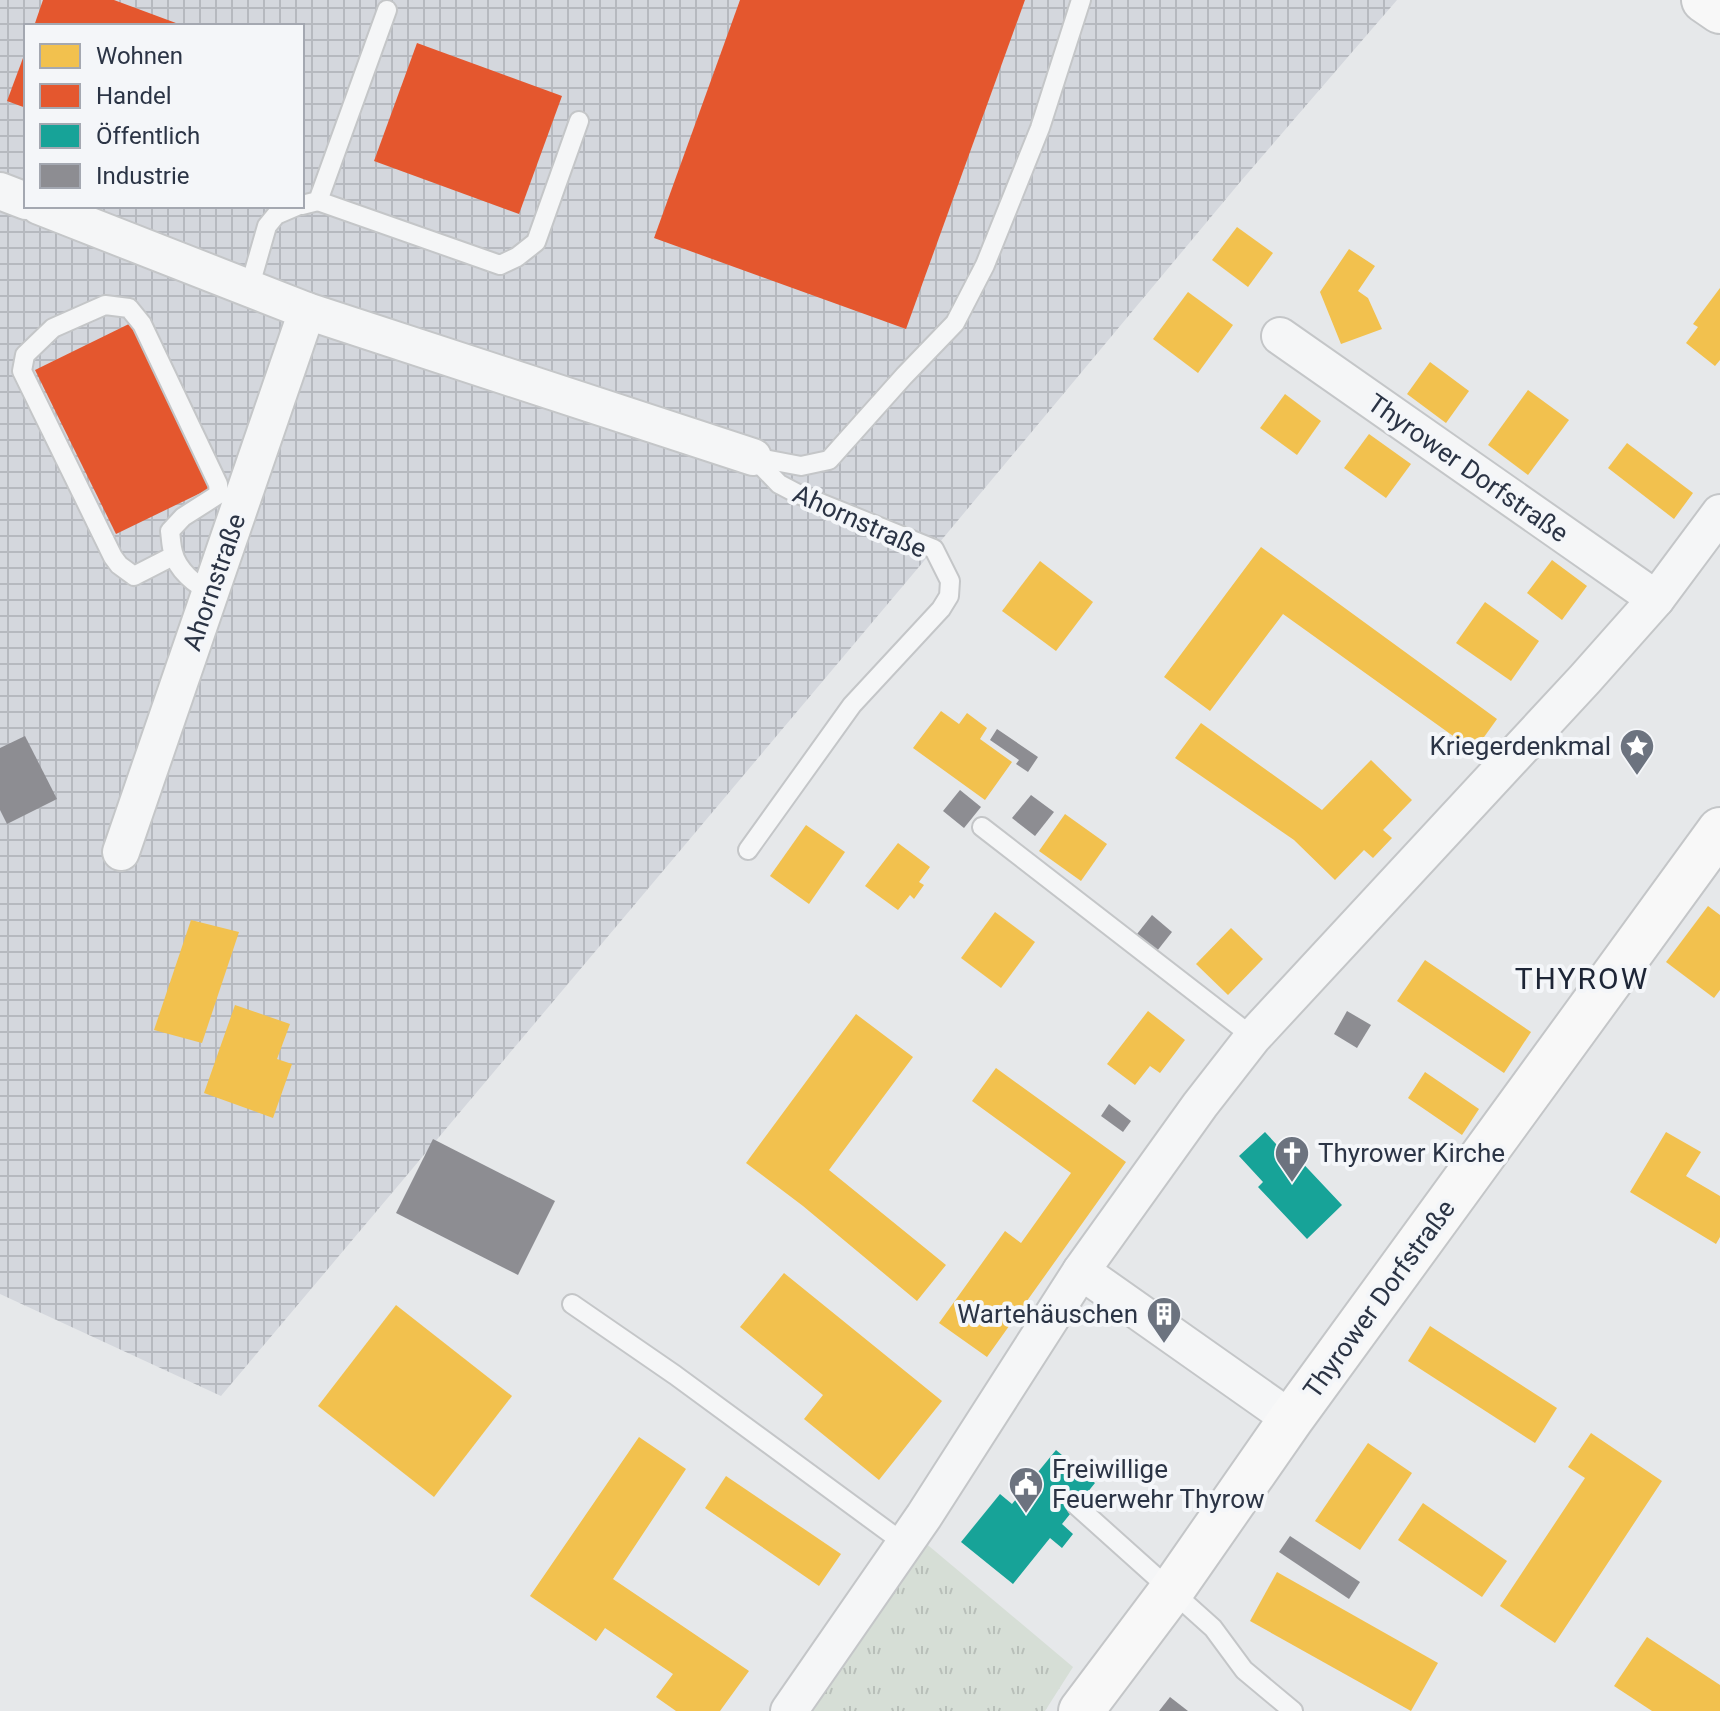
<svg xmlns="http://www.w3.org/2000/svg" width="1720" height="1711" font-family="Roboto,sans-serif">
  <defs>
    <pattern id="industrial-grid" width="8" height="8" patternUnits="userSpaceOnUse" patternTransform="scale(2)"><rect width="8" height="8" fill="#d4d7dd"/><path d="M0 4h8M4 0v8" fill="none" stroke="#b6b9bf"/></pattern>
    <pattern id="grass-tufts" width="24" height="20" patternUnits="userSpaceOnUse" patternTransform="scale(2)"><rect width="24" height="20" fill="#d6ded6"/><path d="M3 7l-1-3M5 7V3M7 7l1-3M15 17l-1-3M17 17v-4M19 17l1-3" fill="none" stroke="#b8bfb9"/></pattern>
  </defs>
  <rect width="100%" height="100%" fill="#e6e8ea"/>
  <!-- industrial -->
  <path fill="url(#industrial-grid)" fill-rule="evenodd" d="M0 0H1397L1241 181 934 549 221 1396 0 1294ZM26 26H302V206H26Z"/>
  <!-- grass -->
  <polygon fill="url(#grass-tufts)" points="923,1541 1073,1667 1045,1711 800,1711"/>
  <!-- homes -->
  <g fill="#f2c14e">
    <polygon points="1237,227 1273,253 1248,287 1212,260"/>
    <polygon points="1349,249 1375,266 1358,291 1368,298 1382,329 1341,344 1320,292"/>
    <polygon points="1720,288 1720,360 1715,366 1686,343 1698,327 1693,324"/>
    <polygon points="1188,292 1233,325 1198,373 1153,339"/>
    <polygon points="1430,362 1469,391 1446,423 1407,394"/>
    <polygon points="1528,390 1569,420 1528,475 1488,445"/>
    <polygon points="1285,394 1321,421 1297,455 1260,428"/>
    <polygon points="1369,434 1411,464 1386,498 1344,468"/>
    <polygon points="1627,443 1693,493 1674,519 1608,468"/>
    <polygon points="1261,547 1497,719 1474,751 1283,614 1210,711 1164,677"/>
    <polygon points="1552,560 1587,586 1562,620 1527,593"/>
    <polygon points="1040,561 1093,602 1056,651 1002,611"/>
    <polygon points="1485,602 1539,641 1511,681 1456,643"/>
    <polygon points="941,711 959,724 967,713 987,728 980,739 1012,762 985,800 913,748"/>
    <polygon points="1201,723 1322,810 1371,760 1412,800 1383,830 1392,838 1373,858 1364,850 1335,880 1294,840 1175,758"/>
    <polygon points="1065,814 1107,844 1081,881 1039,851"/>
    <polygon points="806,825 845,852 809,904 770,876"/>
    <polygon points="898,843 930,867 919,882 924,885 914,899 910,895 898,910 865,886"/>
    <polygon points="1708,906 1720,915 1720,990 1714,998 1666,962"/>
    <polygon points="995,912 1035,942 1001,988 961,958"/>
    <polygon points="191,920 239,932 202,1043 154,1030"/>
    <polygon points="1231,928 1263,959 1228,995 1196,964"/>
    <polygon points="1425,960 1531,1032 1504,1073 1397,1001"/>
    <polygon points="235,1005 290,1024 277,1059 292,1064 273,1118 204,1093"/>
    <polygon points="1148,1011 1185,1040 1160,1073 1150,1066 1135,1085 1107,1064"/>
    <polygon points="856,1014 913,1057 829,1170 946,1265 917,1301 803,1206 746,1163"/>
    <polygon points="996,1068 1126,1162 987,1357 939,1323 1005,1231 1021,1243 1071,1173 972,1101"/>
    <polygon points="1425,1072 1479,1109 1462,1135 1408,1098"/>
    <polygon points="1666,1132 1701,1152 1686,1176 1720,1196 1720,1237 1716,1244 1630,1192"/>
    <polygon points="784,1273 942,1401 879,1480 804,1419 823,1395 740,1327"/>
    <polygon points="396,1305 512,1396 434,1497 318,1406"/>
    <polygon points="1430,1326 1557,1408 1535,1443 1408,1361"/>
    <polygon points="1591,1433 1662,1481 1555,1643 1500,1606 1585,1478 1568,1467"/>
    <polygon points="639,1437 686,1469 613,1579 749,1671 720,1711 676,1711 656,1697 673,1674 605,1628 596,1641 530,1596"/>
    <polygon points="1368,1443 1412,1473 1360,1550 1315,1521"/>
    <polygon points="726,1476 841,1554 819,1586 705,1508"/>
    <polygon points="1423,1503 1507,1561 1482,1597 1398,1540"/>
    <polygon points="1277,1572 1438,1663 1411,1711 1250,1621"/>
    <polygon points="1647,1637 1720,1685 1720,1711 1652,1711 1614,1686"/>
  </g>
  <!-- shops -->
  <g fill="#e4572e">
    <polygon points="43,0 114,0 184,26 34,26"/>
    <polygon points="740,0 1025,0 906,329 654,238"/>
    <polygon points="417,43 562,96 519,214 374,161"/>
    <polygon points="26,50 26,108 7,101"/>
    <polygon points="135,321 215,486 116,534 35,370"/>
  </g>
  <!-- public -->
  <g fill="#17a398">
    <polygon points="1265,1132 1289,1158 1294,1154 1342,1205 1307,1239 1258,1187 1263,1182 1239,1156"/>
    <polygon points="1056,1450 1095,1483 1062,1524 1073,1534 1062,1548 1050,1538 1013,1584 961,1542 1000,1494 1012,1504"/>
  </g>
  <!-- industry -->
  <g fill="#8d8d92">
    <polygon points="997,729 1038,757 1028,772 1016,764 1019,760 990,740"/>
    <polygon points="25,736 57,799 7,824 0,810 0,748"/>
    <polygon points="960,790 981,807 964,828 943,811"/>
    <polygon points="1031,795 1054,812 1035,836 1012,818"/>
    <polygon points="1152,915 1172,932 1157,951 1137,934"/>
    <polygon points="1347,1011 1371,1025 1357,1048 1334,1034"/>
    <polygon points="1109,1104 1131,1121 1123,1132 1101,1116"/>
    <polygon points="433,1139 555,1201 518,1275 396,1213"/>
    <polygon points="1290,1536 1360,1582 1349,1599 1279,1552"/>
    <polygon points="1170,1697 1188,1711 1159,1711"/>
  </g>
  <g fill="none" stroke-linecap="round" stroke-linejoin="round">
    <!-- service casing -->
    <g stroke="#c4c6c8" stroke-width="22">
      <g id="service">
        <polyline points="318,201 500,265 517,257 536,242 579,121"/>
        <polyline points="302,205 318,201 387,10"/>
        <polyline points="249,289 267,226 276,215 297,206"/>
        <polyline points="753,457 801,466 829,460 904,376 955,323 985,265 1040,128 1081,0"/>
        <path d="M173 556 134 576 119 565 113 557 22 371 25 355 53 328 105 305 129 308 142 324 218 484 219 494 183 517 170 531C171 538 171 545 173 552 177 569 195 586 211 591"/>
        <polyline points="982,827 1253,1037"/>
        <polyline points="748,850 852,705 941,609 949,596 950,581 934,549 798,494 779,484 753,457"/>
        <polyline points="572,1304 675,1375 905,1544"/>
        <polyline points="1077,1506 1213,1628 1244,1670 1293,1711"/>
      </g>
    </g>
    <!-- minor casing -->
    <g stroke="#c4c6c8" stroke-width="40">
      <g id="minor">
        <polyline points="0,191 26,201"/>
        <polyline points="39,206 307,311 753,457"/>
        <polyline points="1280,336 1656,599"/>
        <polyline points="121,852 307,311"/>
        <polyline points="1081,1271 1291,1419"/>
        <polyline points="789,1711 924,1516 1081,1271 1200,1105 1253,1037 1585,679 1656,599 1720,513"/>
      </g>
    </g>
    <!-- secondary casing -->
    <g stroke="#c4c6c8" stroke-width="48">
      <g id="secondary">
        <polyline points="1704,0 1720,11"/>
        <polyline points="1081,1711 1172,1590 1291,1419 1720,830"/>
      </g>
    </g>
    <!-- service -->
    <use href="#service" stroke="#f5f6f7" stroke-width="18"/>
    <!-- minor -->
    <use href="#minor" stroke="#f5f6f7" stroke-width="36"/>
    <!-- secondary -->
    <use href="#secondary" stroke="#f8f8f8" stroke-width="44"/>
  </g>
  <!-- icons -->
  <defs>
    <g id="sight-pin" transform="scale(1.8)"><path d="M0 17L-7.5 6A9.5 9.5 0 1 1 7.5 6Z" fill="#6c737f" stroke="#f4f6f9"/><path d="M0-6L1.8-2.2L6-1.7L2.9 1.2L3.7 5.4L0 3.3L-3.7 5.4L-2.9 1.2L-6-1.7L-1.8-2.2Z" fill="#fff"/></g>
    <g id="church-pin" transform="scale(1.8)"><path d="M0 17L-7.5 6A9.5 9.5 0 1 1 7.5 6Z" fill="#6c737f" stroke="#f4f6f9"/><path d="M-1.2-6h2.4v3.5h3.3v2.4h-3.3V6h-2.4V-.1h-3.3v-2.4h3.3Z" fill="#fff"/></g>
    <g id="building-pin" transform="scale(1.8)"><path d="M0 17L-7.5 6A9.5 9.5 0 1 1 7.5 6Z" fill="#6c737f" stroke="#f4f6f9"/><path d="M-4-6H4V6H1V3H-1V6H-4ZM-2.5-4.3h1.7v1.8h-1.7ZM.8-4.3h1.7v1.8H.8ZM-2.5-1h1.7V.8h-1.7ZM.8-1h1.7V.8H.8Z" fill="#fff"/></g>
    <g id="civic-pin" transform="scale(1.8)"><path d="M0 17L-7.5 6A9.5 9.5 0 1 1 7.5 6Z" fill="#6c737f" stroke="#f4f6f9"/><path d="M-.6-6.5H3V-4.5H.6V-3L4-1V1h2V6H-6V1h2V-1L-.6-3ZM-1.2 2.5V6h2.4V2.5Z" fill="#fff"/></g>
  </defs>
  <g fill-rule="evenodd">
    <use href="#sight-pin" x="1637" y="746"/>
    <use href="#church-pin" x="1292" y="1153"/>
    <use href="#building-pin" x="1164" y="1314"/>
    <use href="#civic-pin" x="1026" y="1484"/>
  </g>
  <g text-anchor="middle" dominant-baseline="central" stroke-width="8" stroke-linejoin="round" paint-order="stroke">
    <!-- street labels -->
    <g font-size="26" fill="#2b3445" stroke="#f4f6f9">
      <text transform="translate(1468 468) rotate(35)">Thyrower Dorfstraße</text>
      <text transform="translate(860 521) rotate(24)">Ahornstraße</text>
      <text transform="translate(214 582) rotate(-71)">Ahornstraße</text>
      <text transform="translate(1379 1299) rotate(-54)">Thyrower Dorfstraße</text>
    </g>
    <!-- poi labels -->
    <g font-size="26" fill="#2b3445" stroke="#f4f6f9" text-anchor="end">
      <text x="1611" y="746">Kriegerdenkmal</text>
      <text x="1318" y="1153" text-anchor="start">Thyrower Kirche</text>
      <text x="1138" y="1314">Wartehäuschen</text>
      <text x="1052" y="1469" text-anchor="start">Freiwillige<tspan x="1052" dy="30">Feuerwehr Thyrow</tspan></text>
    </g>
    <!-- quarter labels -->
    <g font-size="30" letter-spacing="2" fill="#1d2536" stroke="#f4f6f9">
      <text x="1582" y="978">THYROW</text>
    </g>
  </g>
  <!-- legend -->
  <rect x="24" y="24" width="280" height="184" fill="#f4f6f9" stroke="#a4a8b1" stroke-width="2"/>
  <rect x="40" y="44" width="40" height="24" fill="#f2c14e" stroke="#a4a8b1" stroke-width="2"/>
  <text x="96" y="64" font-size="24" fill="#2b3445">Wohnen</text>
  <rect x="40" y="84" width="40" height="24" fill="#e4572e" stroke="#a4a8b1" stroke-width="2"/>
  <text x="96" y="104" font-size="24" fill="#2b3445">Handel</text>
  <rect x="40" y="124" width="40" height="24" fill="#17a398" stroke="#a4a8b1" stroke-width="2"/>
  <text x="96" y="144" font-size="24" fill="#2b3445">Öffentlich</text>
  <rect x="40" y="164" width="40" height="24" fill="#8d8d92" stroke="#a4a8b1" stroke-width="2"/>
  <text x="96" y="184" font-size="24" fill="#2b3445">Industrie</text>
</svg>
